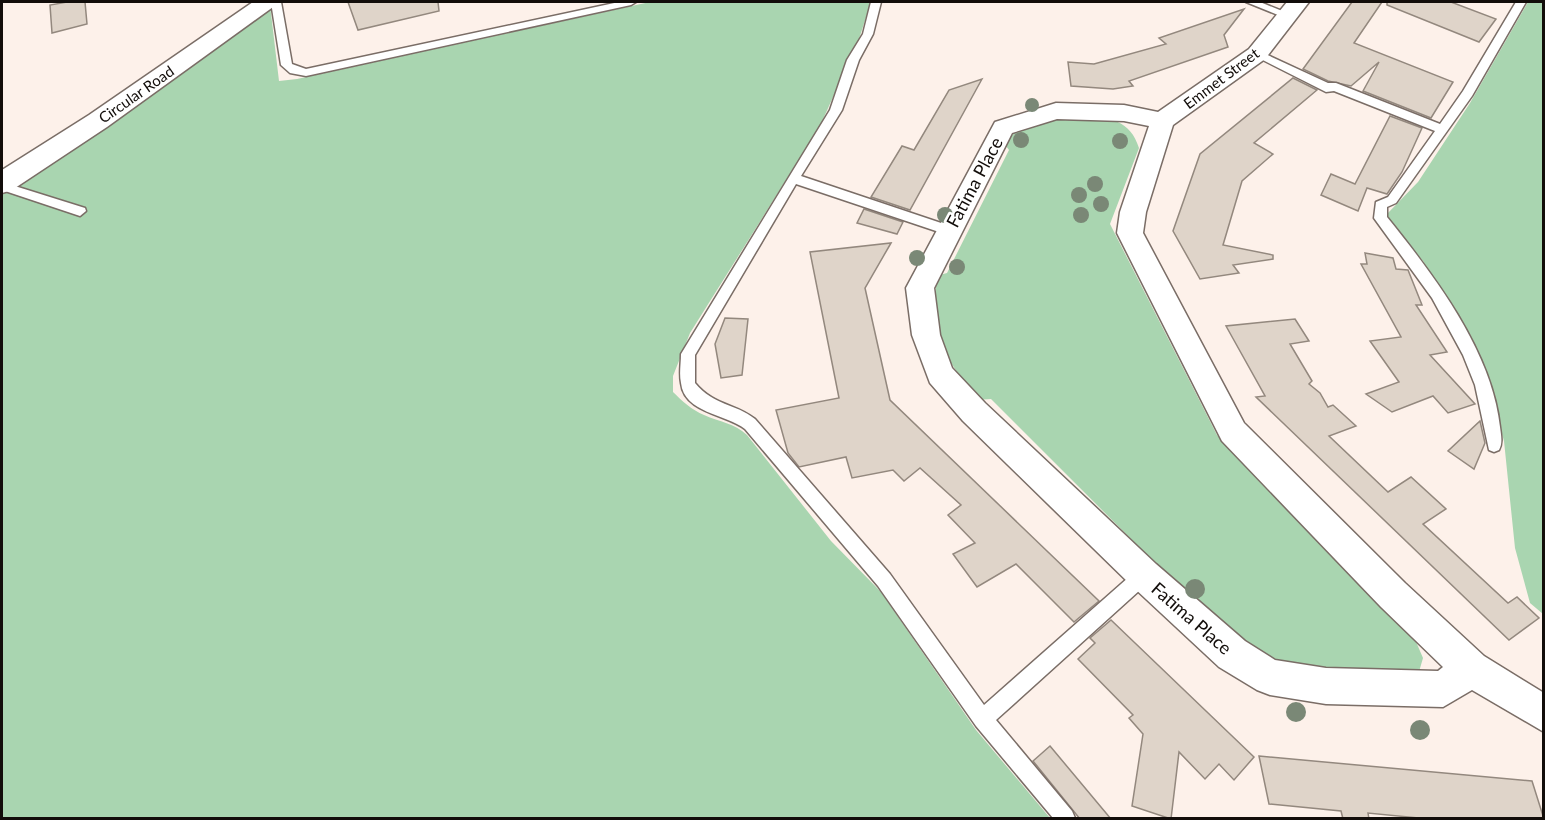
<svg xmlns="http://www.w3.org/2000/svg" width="1545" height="820" font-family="Lato,sans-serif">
  <rect width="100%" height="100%" fill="#fdf1ea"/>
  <!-- green -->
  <g fill="#a9d5b0">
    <path d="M650 2H871L859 39 820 126 690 333 673 376V392C682 401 692 410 704 415 720 422 734 423 747 435L831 541 881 592 976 730 1050 818H2V195L56 161 270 5 279 81 297 79Z"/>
    <polygon points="1528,2 1543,2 1543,614 1530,603 1515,548 1504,441 1485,373 1423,261 1394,228 1387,214 1418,182 1470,103"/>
    <path d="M1062 117C1093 117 1128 111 1139 148L1110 224 1217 435 1411 630 1423 658 1416 682 1285 667 1224 632 991 399 976 400 945 354 935 315 936 276 947 273 1009 150 1003 142 1019 130Z"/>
  </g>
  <!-- building -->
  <g fill="#dfd4c9" stroke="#93887e" stroke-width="1.5">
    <polygon points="67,2 85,2 87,24 52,33 50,5"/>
    <polygon points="348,2 438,2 439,11 358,30"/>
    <polygon points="1352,2 1382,2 1354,43 1453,82 1431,118 1363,91 1379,62 1351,86 1328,81 1303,69"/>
    <polygon points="1387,2 1451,2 1496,19 1479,42 1387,5"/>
    <polygon points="1244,9 1224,35 1228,47 1129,81 1133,86 1113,89 1071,86 1068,62 1094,64 1166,44 1159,38"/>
    <polygon points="1293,78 1317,90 1254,143 1273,154 1242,181 1223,245 1273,255 1273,259 1233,265 1239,273 1200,279 1173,231 1200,154"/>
    <polygon points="982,79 910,210 871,197 902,146 914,150 949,90"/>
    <polygon points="1390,116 1422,128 1402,172 1387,194 1367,188 1358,211 1321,195 1331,174 1355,184"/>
    <polygon points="864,209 903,222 897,234 857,223"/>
    <polygon points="891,243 865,288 890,400 1099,601 1074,622 1016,564 977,587 953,554 975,543 948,515 961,505 920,468 904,481 893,470 852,478 846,457 799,467 788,453 776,410 839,398 810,252"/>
    <polygon points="1365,253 1393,258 1396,269 1408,270 1422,305 1416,305 1447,352 1430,355 1475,404 1448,413 1433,396 1392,412 1366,394 1399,382 1370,341 1401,337 1361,264 1367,264"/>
    <polygon points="725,318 748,319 742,375 721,378 715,344"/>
    <polygon points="1295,319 1309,341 1290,344 1312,381 1309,384 1320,393 1328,407 1333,405 1356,426 1329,436 1388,492 1411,477 1446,509 1423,524 1508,603 1517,597 1539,618 1509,640 1256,397 1265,396 1226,326"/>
    <polygon points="1480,421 1485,443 1474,469 1448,451"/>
    <polygon points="1111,620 1254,757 1234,780 1219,764 1205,779 1179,752 1171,819 1132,806 1143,734 1129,718 1133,715 1078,659 1095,643 1090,638"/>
    <polygon points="1050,746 1111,819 1080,819 1033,761"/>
    <polygon points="1259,756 1532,781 1544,819 1429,819 1368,813 1369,819 1343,819 1341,811 1269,804"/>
  </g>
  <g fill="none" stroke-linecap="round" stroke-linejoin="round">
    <!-- service casing -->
    <g stroke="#7a6d66" stroke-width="3">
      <g id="service">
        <polygon points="271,2 281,2 292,64 306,69 619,2 636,2 631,5 306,76 290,73 281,65"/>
        <path d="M871 2H881L873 34 859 60 842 110 801 176 953 227 955 230 948 235 796 184 695 355V383C714 406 735 403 755 419L890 574 984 705 1138 569 1144 567 1150 569 1152 575 1150 581 996 720 1072 811 1075 818H1053L976 726 878 586 745 429C726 414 684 413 681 383 679 374 681 363 681 354L830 110 847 60 863 34Z"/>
        <polygon points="1246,2 1260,2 1292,15 1283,17"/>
        <path d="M1516 2H1526L1472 96 1396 203 1387 207V217C1433 274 1492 351 1500 427 1501 435 1503 443 1499 450L1494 452 1489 450 1475 385 1463 355 1432 298 1374 218 1376 202 1388 197 1435 131 1334 91 1326 92 1251 54 1253 52H1261L1328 83H1336L1440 124 1463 91Z"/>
        <polygon points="2,182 85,208 86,211 80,216 2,190"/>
      </g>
    </g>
    <!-- minor casing -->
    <g stroke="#7a6d66" stroke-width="3">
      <path id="minor" d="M1287 2H1309L1265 59 1173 125 1146 212 1143 233 1244 423 1405 583 1484 656 1544 693V732L1472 690 1443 707 1326 704 1270 695 1257 690 1219 667 1132 586 963 421 930 383 912 335 906 288 995 122 1056 103 1124 105 1158 112 1249 49ZM1057 119 1124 121 1149 126 1120 212 1117 233 1222 441 1381 607 1443 667 1438 671 1326 668 1275 660 1245 641 1156 564 985 403 952 368 940 335 934 288 1012 133Z"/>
    </g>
    <!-- secondary casing -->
    <g stroke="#7a6d66" stroke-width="3">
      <polygon id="secondary" points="253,2 280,2 107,127 12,190 2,193 2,170 89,115"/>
    </g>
    <!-- service -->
    <use href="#service" fill="#fff" fill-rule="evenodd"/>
    <!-- minor -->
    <use href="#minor" fill="#fff" fill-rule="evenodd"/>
    <!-- secondary -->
    <use href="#secondary" fill="#fff" fill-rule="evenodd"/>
  </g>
  <!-- trees -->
  <g fill="#7a8876">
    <circle cx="1032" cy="105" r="7"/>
    <circle cx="1021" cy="140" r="8"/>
    <circle cx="1120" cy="141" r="8"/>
    <circle cx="1095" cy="184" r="8"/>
    <circle cx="1079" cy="195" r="8"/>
    <circle cx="1101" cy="204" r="8"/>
    <circle cx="945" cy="215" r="8"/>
    <circle cx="1081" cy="215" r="8"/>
    <circle cx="917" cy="258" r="8"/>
    <circle cx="957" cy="267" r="8"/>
    <circle cx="1195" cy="589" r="10"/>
    <circle cx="1296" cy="712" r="10"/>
    <circle cx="1420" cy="730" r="10"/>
  </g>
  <g text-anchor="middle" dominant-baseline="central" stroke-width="5" stroke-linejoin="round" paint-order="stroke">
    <!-- far-street labels -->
    <g font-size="15" fill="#120d0a" stroke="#fff">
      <text transform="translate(1221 78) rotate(-37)">Emmet Street</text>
      <text transform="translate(136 94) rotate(-35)">Circular Road</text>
    </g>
    <!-- street labels -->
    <g font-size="18" fill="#120d0a" stroke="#fff">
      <text transform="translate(974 182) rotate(-62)">Fatima Place</text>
      <text transform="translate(1192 618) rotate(41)">Fatima Place</text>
    </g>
  </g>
  <!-- border -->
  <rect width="1545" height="820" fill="none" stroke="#120d0a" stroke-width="6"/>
</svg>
